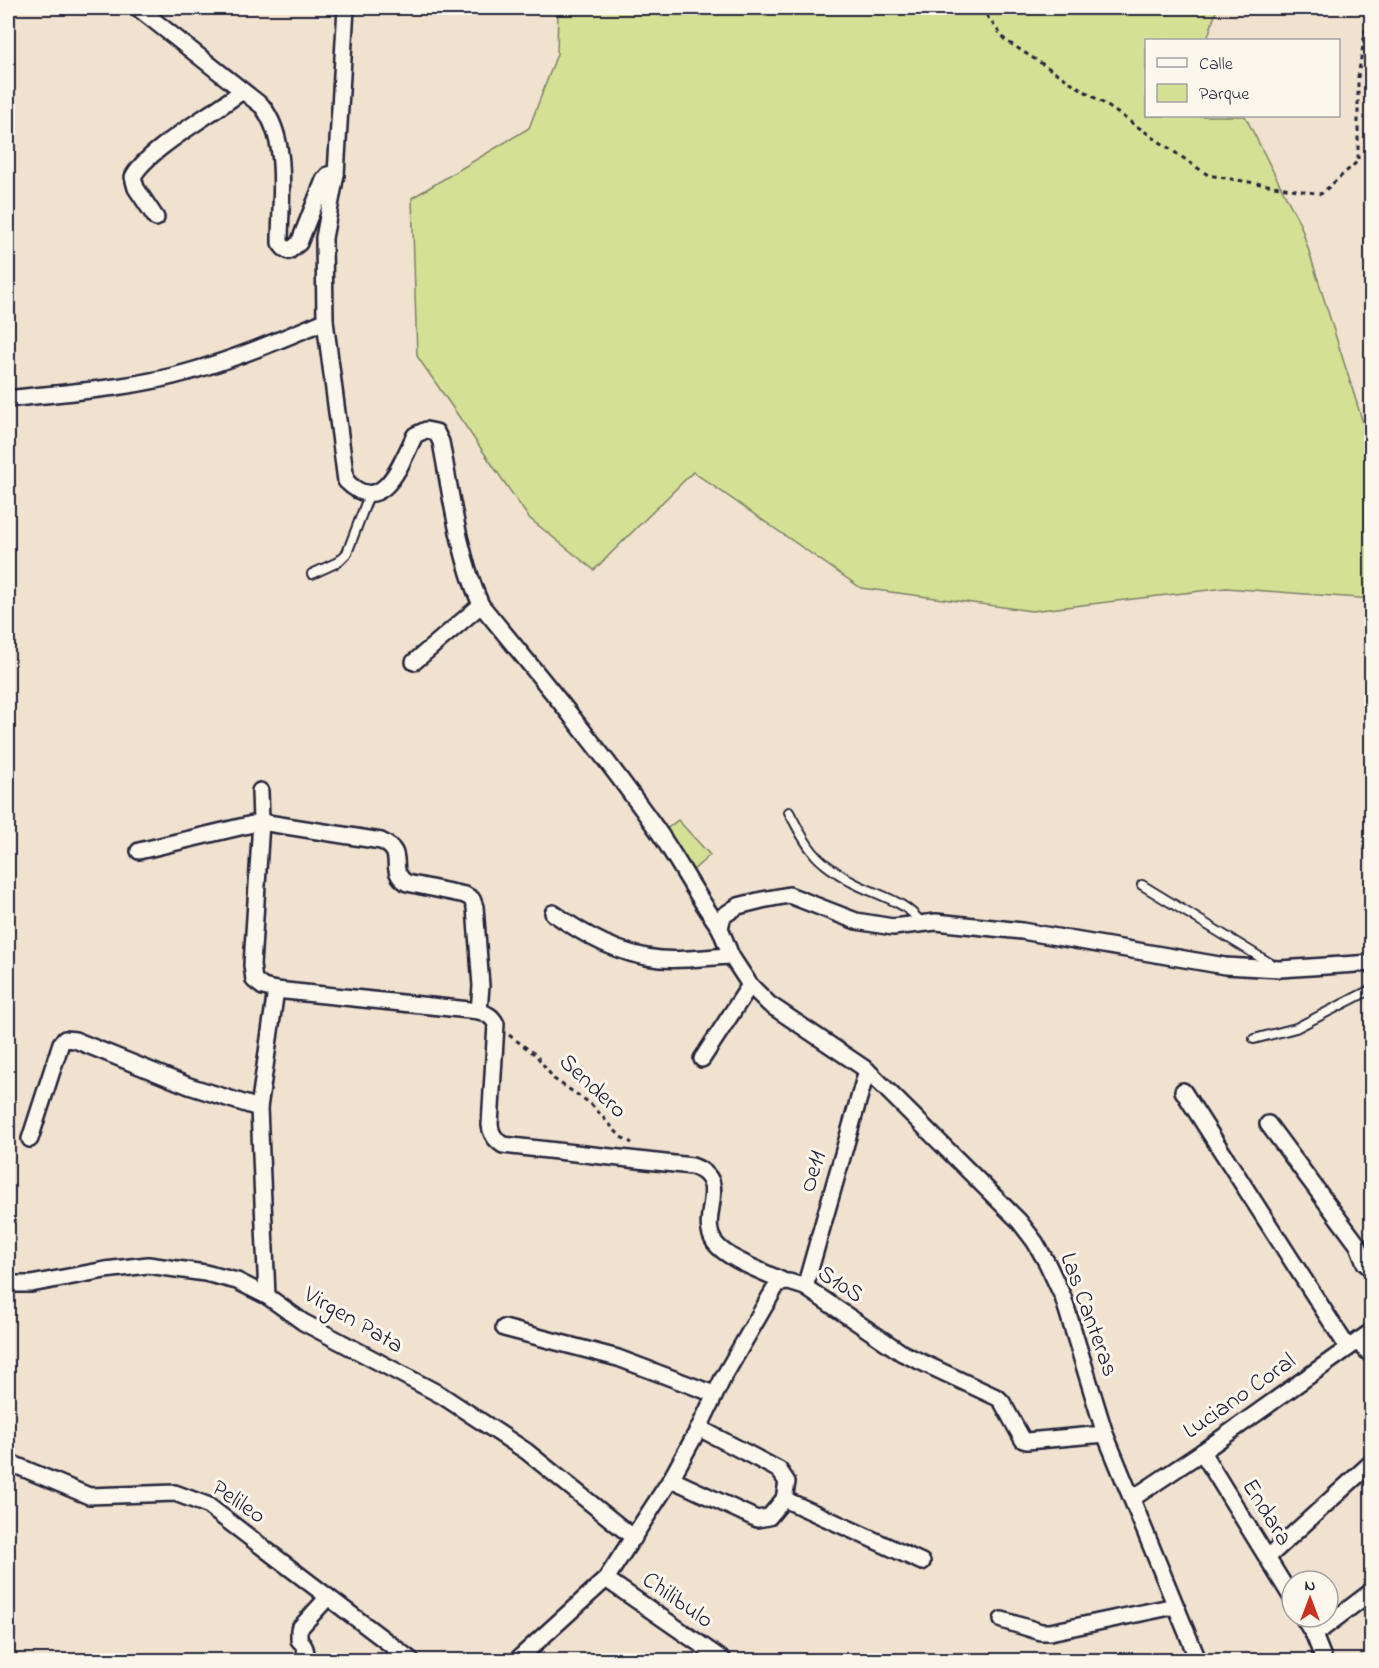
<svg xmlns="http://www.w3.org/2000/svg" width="1379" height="1668" font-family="'Indie Flower',sans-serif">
  <rect width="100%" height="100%" fill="#f0e2ce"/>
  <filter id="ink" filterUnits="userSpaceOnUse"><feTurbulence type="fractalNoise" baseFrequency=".0167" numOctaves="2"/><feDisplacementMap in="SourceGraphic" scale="12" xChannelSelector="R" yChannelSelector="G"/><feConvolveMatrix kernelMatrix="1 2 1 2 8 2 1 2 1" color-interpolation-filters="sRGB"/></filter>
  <g filter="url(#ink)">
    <!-- green -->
    <g fill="#d4e093" stroke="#7b8167" stroke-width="1.5">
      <polygon points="558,8 1217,8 1207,40 1146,40 1146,116 1245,116 1301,226 1371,448 1371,599 1226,588 1032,611 861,588 693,472 594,570 529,518 417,356 412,198 529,128 557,54"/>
      <polygon points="678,820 710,855 690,873 660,834"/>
    </g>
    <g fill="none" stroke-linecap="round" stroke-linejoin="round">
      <!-- lane casing -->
      <g stroke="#22223b" stroke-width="12">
        <g id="lane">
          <polyline points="312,574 338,562 347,553 369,495"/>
          <path d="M789 812C796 825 803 840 813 852 822 864 838 873 850 881 874 895 905 899 922 924"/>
          <polyline points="1142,885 1273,965"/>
          <polyline points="1254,1039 1296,1028 1372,989"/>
        </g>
      </g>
      <!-- street casing -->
      <g stroke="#22223b" stroke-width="20">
        <g id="street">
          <path d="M138 8 262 106C290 142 280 199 280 243L284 248 289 251 299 243 324 180 328 175 336 174"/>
          <path d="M346 8 336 174 324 238 325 321 346 481C383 518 401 463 415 435L426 430 436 432 441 442C451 495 459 556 481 605 542 679 603 753 658 831 680 863 697 897 720 928"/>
          <path d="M156 218 136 188 133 177C146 150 216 112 242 91"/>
          <path d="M8 399C67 392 130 389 188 372 235 359 280 340 325 321"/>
          <polyline points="414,662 481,605"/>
          <path d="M260 791 261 822 252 965 254 980 263 987 276 990 479 1011C487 1014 492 1016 496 1024L490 1125C491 1134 495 1140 503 1145L692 1166C734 1181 696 1216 715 1243 727 1259 764 1272 783 1281"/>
          <path d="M139 851 261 822 381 841C409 854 385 869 407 883L465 895 472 899 475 907 481 986 479 1011"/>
          <path d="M553 913C586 936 620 955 660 959 683 961 708 957 731 956"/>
          <polyline points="702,1059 750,985"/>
          <polyline points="1183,1091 1348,1348"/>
          <polyline points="1268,1124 1358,1245 1365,1263 1372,1270"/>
          <polyline points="30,1139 61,1043 65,1039 75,1040 189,1086 259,1108"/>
          <polyline points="8,1284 31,1284 105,1270 148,1265 205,1273 237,1281 267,1296 303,1322 441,1395 526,1451 634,1538"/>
          <polyline points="805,1287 867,1070"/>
          <polyline points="267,1296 259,1108 276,990"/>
          <polyline points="504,1328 618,1358 714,1394"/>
          <polyline points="1358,1342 1372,1356"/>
          <polyline points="1202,1452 1292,1598"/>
          <polyline points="8,1462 89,1496 175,1493 207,1505 411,1660"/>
          <polyline points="671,1479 757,1519 769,1517 784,1499 787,1482 779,1470 699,1428"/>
          <polyline points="1133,1498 1202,1452 1372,1331"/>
          <polyline points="784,1499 922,1562"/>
          <polyline points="1268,1557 1372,1462"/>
          <polyline points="606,1579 723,1660"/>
          <polyline points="1303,1617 1314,1635 1324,1660"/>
          <polyline points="1002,1620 1041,1632 1050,1632 1175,1606"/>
          <polyline points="1314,1635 1372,1591"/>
          <path d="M302 1660C308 1653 306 1647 299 1640V1629L328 1597"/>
          <polyline points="517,1660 606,1579 671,1479 699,1428 723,1378 778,1283 789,1282 805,1287 902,1353 998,1398 1002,1402 1023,1440 1027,1441 1105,1434"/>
          <polyline points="1198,1660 1105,1434 1063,1297 1047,1263 1035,1242 1019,1221 867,1070 769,1004 750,985 731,956 720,928 723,916 738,906 762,900 789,895 856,921 893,927 936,922 1022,931 1225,966 1280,969 1372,963"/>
        </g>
      </g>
      <!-- path -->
      <g stroke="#22223b" stroke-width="3" stroke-dasharray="4.5 4.5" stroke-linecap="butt">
        <polyline points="981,8 1005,40 1103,103 1208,175 1321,194 1358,161 1358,77 1369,8"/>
        <polyline points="509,1035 536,1055 554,1079 590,1103 621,1137 632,1143"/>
      </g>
      <!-- lane -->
      <use href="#lane" stroke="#fbf7ec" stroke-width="8"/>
      <!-- street -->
      <use href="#street" stroke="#fbf7ec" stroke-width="15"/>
    </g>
  </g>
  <g text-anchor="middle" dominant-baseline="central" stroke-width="6" stroke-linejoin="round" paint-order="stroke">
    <!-- street labels -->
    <g font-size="24" fill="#22223b" stroke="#fbf7ec">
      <text transform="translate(592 1087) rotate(43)">Sendero</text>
      <text transform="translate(814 1172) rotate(-74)">Oe11</text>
      <text transform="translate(840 1285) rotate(32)">S10S</text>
      <text transform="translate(1088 1315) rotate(70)">Las Canteras</text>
      <text transform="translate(353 1321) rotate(30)">Virgen Pata</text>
      <text transform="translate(1240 1397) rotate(-35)">Luciano Coral</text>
      <text transform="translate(238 1503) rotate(34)">Pelileo</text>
      <text transform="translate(1266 1513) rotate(58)">Endara</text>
      <text transform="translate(677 1601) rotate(35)">Chilibulo</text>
    </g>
  </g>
  <!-- margin -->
  <rect width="1379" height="1668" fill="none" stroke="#fbf7ec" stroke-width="30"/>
  <rect x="15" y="15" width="1349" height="1638" fill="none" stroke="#22223b" stroke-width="2" filter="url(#ink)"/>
  <!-- legend -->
  <rect x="1145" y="39" width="195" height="78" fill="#fbf7ec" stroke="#a4a2a5" stroke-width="1.5"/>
  <rect x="1157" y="58" width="30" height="9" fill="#fbf7ec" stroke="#a4a2a5" stroke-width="1.5"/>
  <text x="1199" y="69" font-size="18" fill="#22223b">Calle</text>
  <rect x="1157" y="84" width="30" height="18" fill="#d4e093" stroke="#a4a2a5" stroke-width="1.5"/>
  <text x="1199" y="99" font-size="18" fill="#22223b">Parque</text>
  <!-- north arrow -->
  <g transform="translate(1310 1599)"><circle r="28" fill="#fbf7ec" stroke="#a4a2a5" stroke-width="1.5"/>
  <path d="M0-4.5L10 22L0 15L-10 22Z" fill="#c8321e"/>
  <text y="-9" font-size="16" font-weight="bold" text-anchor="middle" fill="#22223b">N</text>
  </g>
</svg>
